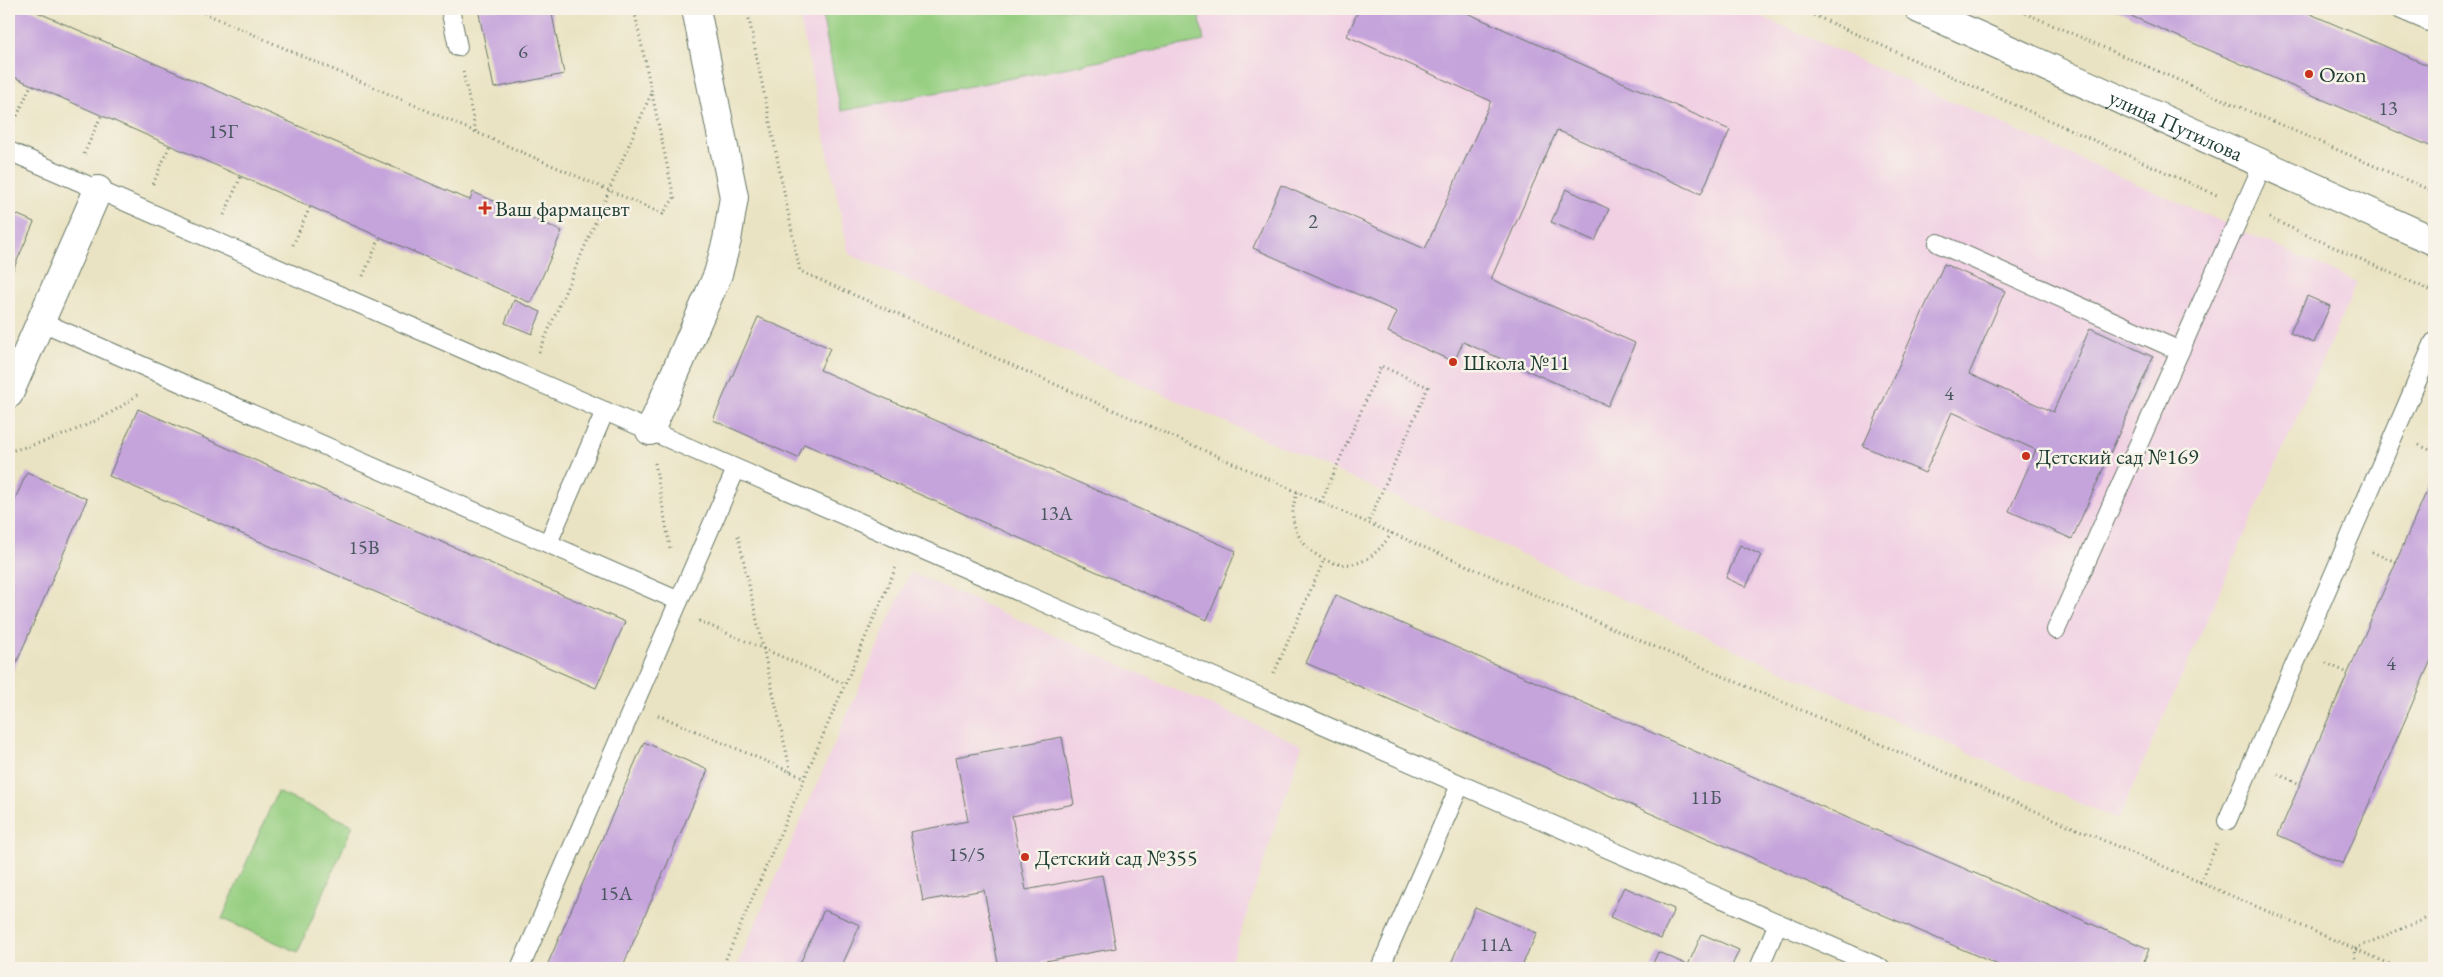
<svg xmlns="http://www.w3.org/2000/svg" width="2443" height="977" font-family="'EB Garamond',serif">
  <rect width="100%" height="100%" fill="#f7f3e8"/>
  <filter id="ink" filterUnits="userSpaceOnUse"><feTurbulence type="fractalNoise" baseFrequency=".02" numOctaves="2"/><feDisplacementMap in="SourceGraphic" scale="10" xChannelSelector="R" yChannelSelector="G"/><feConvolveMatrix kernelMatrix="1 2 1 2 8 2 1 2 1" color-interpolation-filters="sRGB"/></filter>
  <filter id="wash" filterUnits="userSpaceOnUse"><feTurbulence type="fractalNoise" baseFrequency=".0096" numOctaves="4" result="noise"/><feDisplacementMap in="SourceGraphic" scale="20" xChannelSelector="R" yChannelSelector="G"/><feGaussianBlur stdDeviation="1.12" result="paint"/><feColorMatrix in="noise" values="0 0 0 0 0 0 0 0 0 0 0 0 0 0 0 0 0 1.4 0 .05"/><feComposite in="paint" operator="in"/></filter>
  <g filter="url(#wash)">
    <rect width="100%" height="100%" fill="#eae3c3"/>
    <!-- built -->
    <g fill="#f1d0e3">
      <polygon points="798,9 1745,9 2357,282 2118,820 849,254"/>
      <polygon points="910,572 1302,745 1229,968 736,968"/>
    </g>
    <!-- green -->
    <g fill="#97cf82" stroke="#5b865b">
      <polygon points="821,9 1198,9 1204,41 841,111"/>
      <polygon points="277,792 353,825 298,952 222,919"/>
    </g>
    <g id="blocks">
      <!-- building -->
      <g fill="#c5a3db">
        <polygon points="9,9 30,9 457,195 470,200 473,192 562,231 531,303 9,75"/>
        <polygon points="478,9 551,9 564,74 494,88"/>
        <polygon points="1359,9 1458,9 1730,130 1701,194 1557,130 1491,279 1635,343 1608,406 1463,342 1454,362 1388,332 1397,312 1253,248 1281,185 1425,249 1491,101 1347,36"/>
        <polygon points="2115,9 2299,9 2382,45 2434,68 2434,148"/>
        <polygon points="1566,189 1609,209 1595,241 1551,222"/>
        <polygon points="9,211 34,222 9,279"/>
        <polygon points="1944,264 2005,291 1969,374 2053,412 2090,328 2153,357 2072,539 2009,511 2036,450 1952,412 1925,473 1863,446"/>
        <polygon points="2307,296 2330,306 2314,343 2290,333"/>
        <polygon points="514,300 541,312 532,334 505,323"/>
        <polygon points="758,317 830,348 820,370 1236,551 1207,620 804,444 798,458 713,420"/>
        <polygon points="138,409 625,622 596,688 109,476"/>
        <polygon points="27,472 87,499 9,680 9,513"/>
        <polygon points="2434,474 2434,653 2343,864 2278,835"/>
        <polygon points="1740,545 1761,555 1746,587 1726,578"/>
        <polygon points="1336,595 2149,949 2141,968 2005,968 1306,663"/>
        <polygon points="1062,737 1074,804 1012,816 1026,890 1102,875 1116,948 1040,962 1041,968 999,968 984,890 923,901 910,832 968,821 956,757"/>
        <polygon points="644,742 708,770 622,968 546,968"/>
        <polygon points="1624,887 1674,909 1661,939 1610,917"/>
        <polygon points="1475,907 1537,933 1521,968 1449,968"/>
        <polygon points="824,910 860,925 841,968 798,968"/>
        <polygon points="1702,934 1739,950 1731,968 1651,968 1658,952 1688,965"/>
      </g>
    </g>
  </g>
  <g filter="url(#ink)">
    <use href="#blocks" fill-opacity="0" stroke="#676" stroke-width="1"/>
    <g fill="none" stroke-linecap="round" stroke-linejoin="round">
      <!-- lane casing -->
      <g stroke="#676" stroke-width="20">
        <g id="lane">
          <polyline points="450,9 458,47"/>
          <polyline points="2399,9 2434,24"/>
          <polyline points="9,151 1881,968"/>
          <polyline points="1938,243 2180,351"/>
          <polyline points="40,321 679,601"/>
          <polyline points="548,543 605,411"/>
          <polyline points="2056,630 2263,164"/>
          <polyline points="2227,821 2434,342"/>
          <polyline points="520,968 736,469"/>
          <polyline points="1380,968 1460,785"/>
          <polyline points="1759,968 1778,923"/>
        </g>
      </g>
      <!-- street casing -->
      <g stroke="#676" stroke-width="30">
        <g id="street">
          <path id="s1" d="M1919 9 2434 241"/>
          <polyline points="9,394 98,190"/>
          <polyline points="650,431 718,274 727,240 734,197 696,9"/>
        </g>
      </g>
      <!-- path -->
      <g stroke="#676" stroke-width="3" stroke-dasharray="1 4" stroke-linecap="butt">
        <polyline points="195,9 663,214 674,198 634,9"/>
        <polyline points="747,9 800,271 1368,523 2399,968"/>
        <polyline points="1800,9 2219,196"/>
        <polyline points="2016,9 2434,192"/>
        <polyline points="463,72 476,132"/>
        <polyline points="13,125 31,85"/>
        <polyline points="84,154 101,116"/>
        <polyline points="153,184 170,145"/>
        <polyline points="224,215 241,176"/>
        <polyline points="2269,218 2434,292"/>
        <polyline points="293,245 310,207"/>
        <polyline points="363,276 380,237"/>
        <polyline points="539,352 651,94"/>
        <polyline points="2419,445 2434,452"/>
        <path d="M9 451C48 443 108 420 138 394"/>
        <polyline points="655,463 670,548"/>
        <path d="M1297 492C1296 498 1293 504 1293 510 1290 546 1333 576 1365 560 1377 553 1384 544 1392 533"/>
        <polyline points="1321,502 1381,366 1428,387 1368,523"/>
        <polyline points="738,536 791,773"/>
        <polyline points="2372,552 2396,562"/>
        <polyline points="699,621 845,684"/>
        <polyline points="2326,663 2348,673"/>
        <polyline points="1274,673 1324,560"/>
        <polyline points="658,715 805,778"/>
        <polyline points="2278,774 2300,784"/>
        <polyline points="2200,882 2217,844"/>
        <polyline points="722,968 896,567"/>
        <polyline points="2356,968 2354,949 2434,915"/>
      </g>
      <!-- lane -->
      <use href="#lane" stroke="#fff" stroke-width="18"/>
      <!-- street -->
      <use href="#street" stroke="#fff" stroke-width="28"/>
    </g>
  </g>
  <!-- markers -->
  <g fill="#c8321e" stroke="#f7f3e8" stroke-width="2">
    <circle cx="2309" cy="74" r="5"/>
    <path d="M482.5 200.5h5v5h5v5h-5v5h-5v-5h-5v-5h5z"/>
    <circle cx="1453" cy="362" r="5"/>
    <circle cx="2026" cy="456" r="5"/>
    <circle cx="1025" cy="857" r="5"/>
  </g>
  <g text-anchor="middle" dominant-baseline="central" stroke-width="5" stroke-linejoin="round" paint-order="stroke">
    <!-- number labels -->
    <g font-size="20" fill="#48565e">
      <text x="523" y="51">6</text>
      <text x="2388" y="108">13</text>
      <text x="223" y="131">15Г</text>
      <text x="1313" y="221">2</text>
      <text x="1949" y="393">4</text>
      <text x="1056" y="513">13А</text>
      <text x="364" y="547">15В</text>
      <text x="2391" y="663">4</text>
      <text x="1706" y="797">11Б</text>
      <text x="967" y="854">15/5</text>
      <text x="616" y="893">15А</text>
      <text x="1496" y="944">11А</text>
    </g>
    <!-- poi labels -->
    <g font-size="22" fill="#1f3d34" stroke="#f7f3e8" text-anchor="start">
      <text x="2319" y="74">Ozon</text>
      <text x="495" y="208">Ваш фармацевт</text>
      <text x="1463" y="362">Школа №11</text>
      <text x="2036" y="456">Детский сад №169</text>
      <text x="1035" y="857">Детский сад №355</text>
    </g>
    <!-- street labels -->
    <g font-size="22" fill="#1f3d34" stroke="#f7f3e8">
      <text stroke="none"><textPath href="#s1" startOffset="282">улица Путилова</textPath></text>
    </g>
  </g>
  <!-- margin -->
  <rect width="2443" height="977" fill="none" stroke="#f7f3e8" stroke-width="30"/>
</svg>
